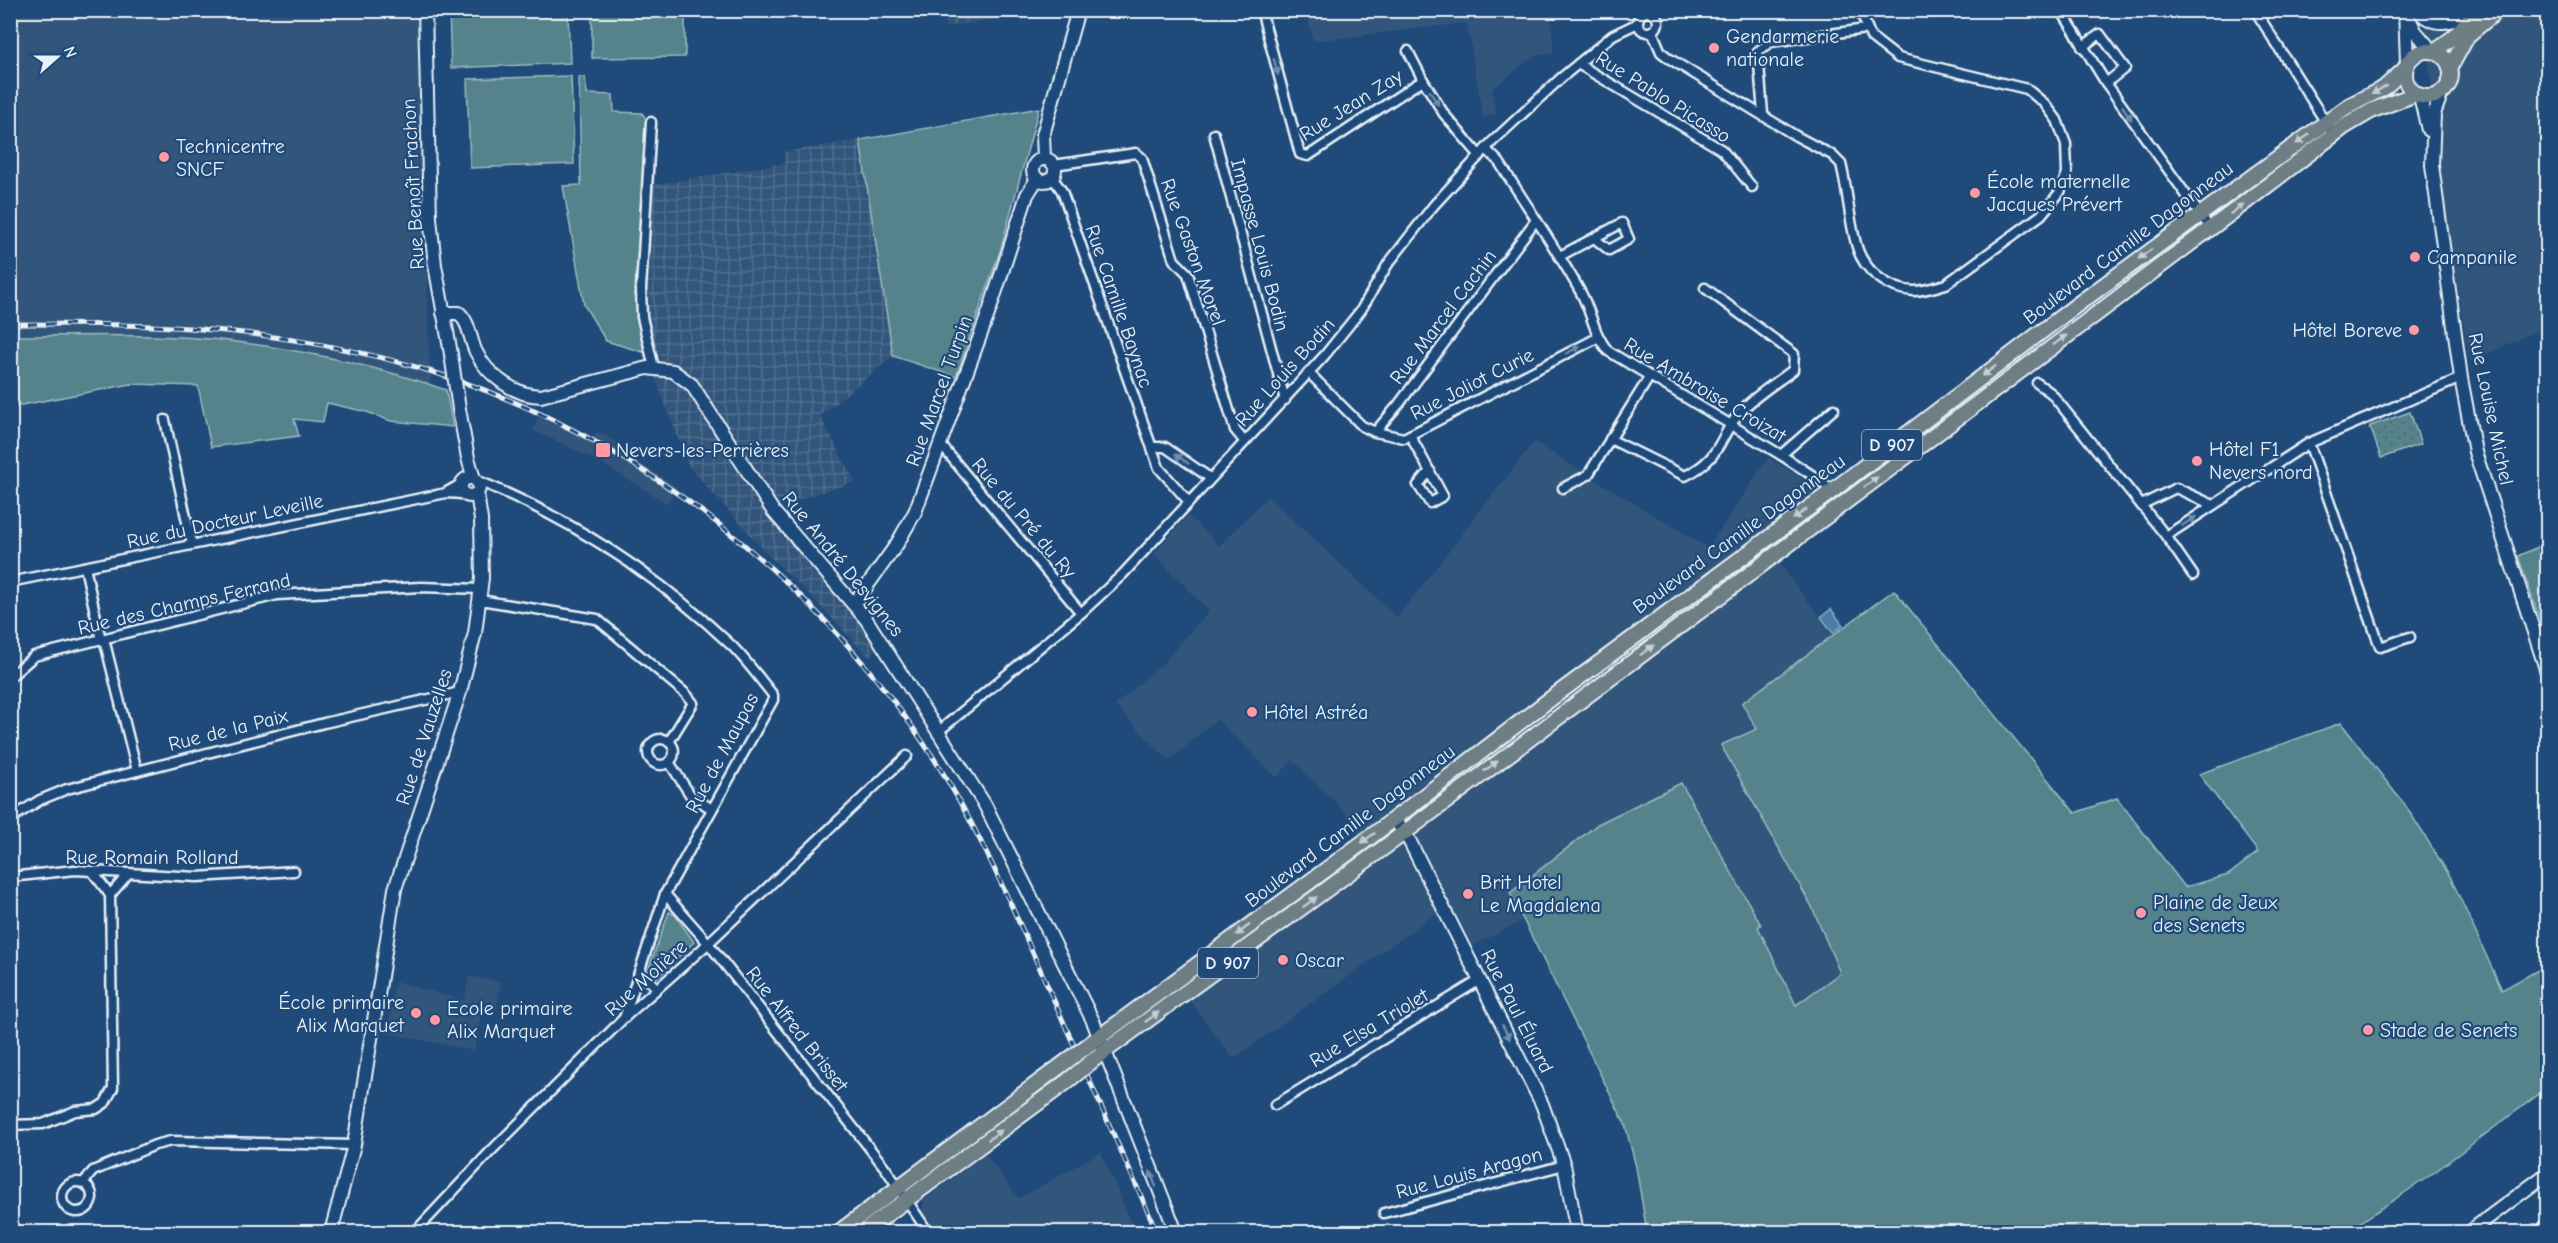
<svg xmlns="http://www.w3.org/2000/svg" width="2558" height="1243" font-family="'Comic Neue',sans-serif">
  <defs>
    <pattern id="industrial-grid" width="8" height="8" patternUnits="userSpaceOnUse" patternTransform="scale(1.5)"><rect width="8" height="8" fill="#32557b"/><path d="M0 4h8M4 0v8" fill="none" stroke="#506e8e"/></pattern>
    <pattern id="park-dots" width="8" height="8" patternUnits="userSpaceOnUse" patternTransform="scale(1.5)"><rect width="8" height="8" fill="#56838b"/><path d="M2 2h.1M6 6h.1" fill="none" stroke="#506b71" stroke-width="1.8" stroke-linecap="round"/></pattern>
    <pattern id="water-ripples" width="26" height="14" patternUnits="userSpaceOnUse" patternTransform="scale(1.5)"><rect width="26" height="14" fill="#4b7ca8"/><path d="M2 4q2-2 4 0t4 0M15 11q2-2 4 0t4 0" fill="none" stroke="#49657e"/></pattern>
  </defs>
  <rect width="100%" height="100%" fill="#1f4a7a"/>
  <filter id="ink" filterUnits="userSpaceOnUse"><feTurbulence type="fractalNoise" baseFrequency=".0167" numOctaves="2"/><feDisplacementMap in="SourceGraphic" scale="12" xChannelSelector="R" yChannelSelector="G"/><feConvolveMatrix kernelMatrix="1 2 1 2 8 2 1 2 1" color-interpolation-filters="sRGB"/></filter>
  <g filter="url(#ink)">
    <!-- built -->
    <g fill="#32557b">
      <polygon points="11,11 417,11 431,399 11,348"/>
      <polygon points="1306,11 1550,11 1554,53 1534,56 1492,89 1496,114 1483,117 1467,23 1313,41"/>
      <polygon points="2424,11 2547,11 2547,326 2470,362 2441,187"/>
      <polygon points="541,411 593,437 597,431 627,449 625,454 677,487 667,504 600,462 533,430"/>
      <polygon points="1534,442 1708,548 1768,458 1820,489 1759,536 1833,635 1742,703 1757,729 1722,745 1812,907 1841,973 1797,1005 1758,927 1761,925 1598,824 1510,893 1524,920 1472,946 1450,905 1437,913 1233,1059 1189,999 1377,857 1344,811 1292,760 1277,778 1217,719 1169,761 1115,705 1162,664 1209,611 1154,554 1188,515 1219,546 1268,496 1397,617"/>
      <polygon points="469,976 501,982 497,1008 483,1006 474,1051 387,1033 395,982 464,1000"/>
      <polygon points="1101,1152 1133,1227 1126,1232 938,1232 922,1212 924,1200 985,1154 1019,1198"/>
    </g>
    <!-- industrial -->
    <g fill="url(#industrial-grid)">
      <polygon points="944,10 1042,10 1042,11 945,27"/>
      <polygon points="860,140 893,356 820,416 855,482 765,510 810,565 856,614 878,647 869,657 803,588 769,556 688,465 646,353 635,295 642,187 784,163 784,152"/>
    </g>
    <!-- green -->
    <g fill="#56838b" stroke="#9fbac2" stroke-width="1.5">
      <polygon points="449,11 568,11 570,63 451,68"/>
      <polygon points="592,11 685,11 685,57 592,58"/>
      <polygon points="571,76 574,164 470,168 467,79"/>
      <polygon points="579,77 585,77 587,94 613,95 614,112 642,113 646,119 635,295 646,353 606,341 584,305 563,186 581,185"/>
      <polygon points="1039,108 1001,248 956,377 893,356 860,140"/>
      <path d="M11 336C81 336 160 333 229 341 303 350 376 366 446 390L453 427 391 421 367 412 327 403 323 422 294 419 299 436 211 447 198 386 131 384 11 407Z"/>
      <polygon points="2547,543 2547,641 2518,556"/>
      <polygon points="1894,590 2075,813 2117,798 2185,887 2228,875 2258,852 2199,774 2341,723 2407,808 2450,876 2502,990 2547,965 2547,1088 2428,1177 2346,1232 1647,1232 1636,1167 1625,1124 1510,893 1598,824 1681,783 1761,925 1758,927 1796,1005 1840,973 1812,907 1721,745 1757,729 1742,703"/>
      <polygon points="669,912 675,915 694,942 655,980 650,980 648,970"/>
    </g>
    <!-- park -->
    <polygon fill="url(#park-dots)" stroke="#9fbac2" stroke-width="1.5" points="2410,412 2421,444 2381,458 2370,426"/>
    <!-- water -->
    <polygon fill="url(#water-ripples)" stroke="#8aabc8" stroke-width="1.5" points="1831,609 1843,625 1833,633 1821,617"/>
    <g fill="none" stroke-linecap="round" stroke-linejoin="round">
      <!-- street casing -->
      <g stroke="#e8f1f8" stroke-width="13">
        <g id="street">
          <polyline points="1261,10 1300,154 1308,156 1423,80 1444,114 1480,156"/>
          <polyline points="2061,10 2106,83 2210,228"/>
          <polyline points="2255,10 2333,134"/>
          <circle cx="1648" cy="22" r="10"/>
          <path d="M1652 31 1661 52 1670 59 1796 136 1832 155 1841 164C1848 191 1849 221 1857 247 1864 271 1889 290 1914 291 1924 291 1935 287 1946 284L2041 215 2060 192 2067 173 2066 144 2057 120 2045 104 2027 89 1898 58 1871 37 1860 10"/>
          <polyline points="2082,47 2100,34 2125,68 2106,83"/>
          <polyline points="1408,51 1423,80"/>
          <polyline points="1578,64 1722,150 1752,187"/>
          <polyline points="1763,114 1758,51 1771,42 1866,29"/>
          <polyline points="651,122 641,289 642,317 654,368"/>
          <polyline points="1214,134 1285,400"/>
          <path d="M1486 149 1499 162C1527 206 1556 248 1581 293 1592 313 1593 333 1608 351L1781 455 1821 481 1832 491"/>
          <polyline points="1054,165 1136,153 1142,158 1174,260 1188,274 1235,430 1244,441"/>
          <polyline points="1052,177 1062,191 1159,468 1189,502"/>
          <polyline points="1560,256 1622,223 1629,239 1609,250 1594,238"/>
          <polyline points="1309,373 1362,426 1375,432 1404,438 1597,338"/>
          <polyline points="2037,383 2051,393 2166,536 2193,575"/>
          <polyline points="165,420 192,545"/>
          <polyline points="1375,432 1399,404 1536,220"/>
          <polyline points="1410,435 1443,496 1430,503 1418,485 1430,471"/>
          <path d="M1610 439 1685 476C1724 457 1717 437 1742 410 1756 395 1776 383 1793 370L1794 354 1705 288"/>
          <polyline points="2309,443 2380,647 2410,637"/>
          <polyline points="941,445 1081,613"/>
          <polyline points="1152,447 1165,447 1210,478"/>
          <polyline points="1781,455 1834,409"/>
          <path d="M476 480C572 519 657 575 732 646 747 661 760 679 773 695V700L665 894 624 1018"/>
          <polyline points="1563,488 1588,475 1650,376"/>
          <polyline points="447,492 461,484"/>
          <polyline points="2141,505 2176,488 2213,505"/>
          <polyline points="2166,536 2309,443 2461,378"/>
          <polyline points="85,567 101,640"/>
          <polyline points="10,582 446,493 463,494"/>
          <polyline points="480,600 597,619 686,694 693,703 669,742"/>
          <polyline points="104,639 137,771"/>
          <polyline points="10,677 34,656 277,595 421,587 481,589"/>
          <polyline points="939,731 1081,613 1123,574 1325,355 1361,310 1388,264 1434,205 1492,142 1561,78 1613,35 1638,23"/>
          <circle cx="661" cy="752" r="13"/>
          <polyline points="669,762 691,796 712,809"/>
          <polyline points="10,819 40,800 67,789 324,723 460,692"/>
          <polyline points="10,877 75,870 197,877 294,871"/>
          <polyline points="665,894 708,943 886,1169 928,1232"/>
          <polyline points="110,895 129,873"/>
          <polyline points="639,972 657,988"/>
          <polyline points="1275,1105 1480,980"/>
          <polyline points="10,1125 43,1124 75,1111 96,1109 105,1103 113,1088 110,895 92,871"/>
          <circle cx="77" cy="1197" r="15"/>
          <polyline points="83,1183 93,1171 155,1145 171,1141 354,1145"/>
          <polyline points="1384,1213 1564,1165"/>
          <polyline points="415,1232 489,1153 624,1018 701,950 907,756"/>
        </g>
      </g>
      <!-- secondary casing -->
      <g stroke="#e8f1f8" stroke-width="16">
        <g id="secondary">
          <polyline points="425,10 430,218 435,265 451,354"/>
          <polyline points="2405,10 2407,62"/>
          <path d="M2418 10C2435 30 2454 21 2475 12"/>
          <polyline points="2409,18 2415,31 2432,51"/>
          <polyline points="2442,92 2434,114 2432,165 2461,378 2475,452 2548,675"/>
          <polyline points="2420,96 2428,130"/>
          <polyline points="1044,158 1043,135 1078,10"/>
          <circle cx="1044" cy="170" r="11"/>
          <path d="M443 313H459C470 323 470 340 476 352 487 375 515 396 541 396L647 368 673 371 692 385 773 511 866 619 985 805 1093 1021 1176 1232"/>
          <polyline points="459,409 468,458 474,479"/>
          <circle cx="470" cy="487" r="9"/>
          <polyline points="854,604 897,544 915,512 990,309 1027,195 1037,179"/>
          <polyline points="1394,818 1410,842 1542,1104 1564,1165 1577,1232"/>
          <polyline points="331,1232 354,1145 395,889 460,692 475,633 482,578 481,520 477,493"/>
          <polyline points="2469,1232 2548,1173"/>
        </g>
      </g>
      <!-- primary casing -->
      <g stroke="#e8f1f8" stroke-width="18">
        <g id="primary">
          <circle cx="2428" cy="74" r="23"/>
          <polyline points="2434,51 2454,37 2477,10"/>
          <polyline points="2450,68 2468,35 2498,10"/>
          <polyline points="1091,1043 1377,832 1545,703 1832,491 2074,307 2350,105 2384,88 2405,69"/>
          <polyline points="1097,1057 1404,833 2243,204 2344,127 2373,110 2416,94"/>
          <polyline points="839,1232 1059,1067"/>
          <polyline points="863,1232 1065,1083"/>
        </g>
      </g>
      <!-- street -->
      <use href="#street" stroke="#1f4a7a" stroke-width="8"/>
      <!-- secondary -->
      <use href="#secondary" stroke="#1f4a7a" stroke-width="12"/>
      <!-- primary -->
      <use href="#primary" stroke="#6d7e84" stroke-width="14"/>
      <!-- rail casing -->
      <g stroke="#e8f1f8" stroke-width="5">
        <path id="rail" d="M10 324C96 324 182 324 267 336 324 344 383 356 439 374 639 438 816 580 931 754 975 821 1007 896 1040 969 1079 1057 1118 1145 1157 1232"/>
      </g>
      <!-- rail -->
      <use href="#rail" stroke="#1f4a7a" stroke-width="3" stroke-dasharray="9" stroke-linecap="butt"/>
      <!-- secondary-bridge casing -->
      <g stroke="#e8f1f8" stroke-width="16" stroke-linecap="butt">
        <polyline id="secondary-bridge" points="451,354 459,409"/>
      </g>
      <!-- primary-bridge casing -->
      <g stroke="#e8f1f8" stroke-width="18" stroke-linecap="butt">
        <g id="primary-bridge">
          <polyline points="1059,1067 1091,1043"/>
          <polyline points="1065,1083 1097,1057"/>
        </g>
      </g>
      <!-- secondary-bridge -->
      <use href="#secondary-bridge" stroke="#1f4a7a" stroke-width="12"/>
      <!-- primary-bridge -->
      <use href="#primary-bridge" stroke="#6d7e84" stroke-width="14"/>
    </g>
    <!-- one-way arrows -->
    <defs><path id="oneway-solid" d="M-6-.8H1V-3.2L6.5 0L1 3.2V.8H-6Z" transform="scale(1.5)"/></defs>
    <g fill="#6f8dac">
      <use href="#oneway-solid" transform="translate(1276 67) rotate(75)"/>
      <use href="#oneway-solid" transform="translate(1434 98) rotate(58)"/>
      <use href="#oneway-solid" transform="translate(2127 113) rotate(56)"/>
      <use href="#oneway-solid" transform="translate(1573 350) rotate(-28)"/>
      <use href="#oneway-solid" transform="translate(1182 459) rotate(-145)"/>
      <use href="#oneway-solid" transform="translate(2189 521) rotate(-33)"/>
      <use href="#oneway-solid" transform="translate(1506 1032) rotate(63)"/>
      <use href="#oneway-solid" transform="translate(1153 1179) rotate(-111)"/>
    </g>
    <g fill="#c3ced5">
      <use href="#oneway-solid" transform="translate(2379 90) rotate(150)"/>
      <use href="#oneway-solid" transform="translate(2303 139) rotate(144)"/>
      <use href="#oneway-solid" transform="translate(2237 209) rotate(-37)"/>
      <use href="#oneway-solid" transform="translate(2145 254) rotate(144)"/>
      <use href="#oneway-solid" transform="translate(2060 340) rotate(-37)"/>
      <use href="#oneway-solid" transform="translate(1989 371) rotate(143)"/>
      <use href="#oneway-solid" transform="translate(1871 482) rotate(-37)"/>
      <use href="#oneway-solid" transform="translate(1800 514) rotate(144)"/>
      <use href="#oneway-solid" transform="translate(1647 650) rotate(-37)"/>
      <use href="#oneway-solid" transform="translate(1491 766) rotate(-36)"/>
      <use href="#oneway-solid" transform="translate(1368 838) rotate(144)"/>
      <use href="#oneway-solid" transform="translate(1310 902) rotate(-36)"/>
      <use href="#oneway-solid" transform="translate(1243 930) rotate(142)"/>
      <use href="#oneway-solid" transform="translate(1152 1017) rotate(-36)"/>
      <use href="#oneway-solid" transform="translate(995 1135) rotate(-36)"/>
    </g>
  </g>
  <!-- markers -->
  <g fill="#ff9aa2" stroke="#1f4a7a" stroke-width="2">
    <circle cx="1714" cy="48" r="6"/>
    <circle cx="164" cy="157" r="6"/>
    <circle cx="1975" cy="193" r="6"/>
    <circle cx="2415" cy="257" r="6"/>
    <circle cx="2414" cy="330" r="6"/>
    <rect x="595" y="442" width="16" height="16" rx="3"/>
    <circle cx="2197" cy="461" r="6"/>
    <circle cx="1252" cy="712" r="6"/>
    <circle cx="1468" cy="894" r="6"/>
    <circle cx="2141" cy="913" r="6"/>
    <circle cx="1283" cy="960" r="6"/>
    <circle cx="416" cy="1013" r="6"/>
    <circle cx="435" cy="1020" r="6"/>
    <circle cx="2368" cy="1030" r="6"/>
  </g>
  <g text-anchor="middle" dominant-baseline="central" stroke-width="4.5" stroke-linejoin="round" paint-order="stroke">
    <!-- shield labels -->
    <g fill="#1f4a7a" stroke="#acbfd2" stroke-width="1.5">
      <rect x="1862" y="430" width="60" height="30" rx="4.5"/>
      <rect x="1198" y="948" width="60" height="30" rx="4.5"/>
    </g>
    <g font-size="18" font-weight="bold" fill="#e8f1f8">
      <text x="1892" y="445">D 907</text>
      <text x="1228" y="963">D 907</text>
    </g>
    <!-- poi labels -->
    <g font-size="20" fill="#e8f1f8" stroke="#1f4a7a" text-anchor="start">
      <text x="1726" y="36">Gendarmerie<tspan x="1726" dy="23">nationale</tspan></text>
      <text x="176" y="146">Technicentre<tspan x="176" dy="23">SNCF</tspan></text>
      <text x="1987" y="181">École maternelle<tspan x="1987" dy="23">Jacques Prévert</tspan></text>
      <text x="2427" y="257">Campanile</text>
      <text x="2402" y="330" text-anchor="end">Hôtel Boreve</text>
      <text x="2209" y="449">Hôtel F1<tspan x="2209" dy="23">Nevers nord</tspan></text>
      <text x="616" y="450">Nevers-les-Perrières</text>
      <text x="1264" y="712">Hôtel Astréa</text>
      <text x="1480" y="882">Brit Hotel<tspan x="1480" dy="23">Le Magdalena</tspan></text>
      <text x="2153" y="902">Plaine de Jeux<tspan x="2153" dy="23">des Senets</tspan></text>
      <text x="1295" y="960">Oscar</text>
      <text x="404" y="1002" text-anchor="end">École primaire<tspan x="404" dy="23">Alix Marquet</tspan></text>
      <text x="447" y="1008">Ecole primaire<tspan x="447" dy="23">Alix Marquet</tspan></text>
      <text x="2380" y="1030">Stade de Senets</text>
    </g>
    <!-- street labels -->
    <g font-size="20" fill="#e8f1f8" stroke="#1f4a7a">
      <text transform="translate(1663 97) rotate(32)">Rue Pablo Picasso</text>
      <text transform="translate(1351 105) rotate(-32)">Rue Jean Zay</text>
      <text transform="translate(413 184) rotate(-93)">Rue Benoît Frachon</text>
      <text transform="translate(2128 243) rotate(-37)">Boulevard Camille Dagonneau</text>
      <text transform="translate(1260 245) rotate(75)">Impasse Louis Bodin</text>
      <text transform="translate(1193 252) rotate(70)">Rue Gaston Morel</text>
      <text transform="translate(1119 306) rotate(71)">Rue Camille Baynac</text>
      <text transform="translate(1443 317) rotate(-53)">Rue Marcel Cachin</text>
      <text transform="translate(1285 372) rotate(-48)">Rue Louis Bodin</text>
      <text transform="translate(1472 384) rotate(-27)">Rue Joliot Curie</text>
      <text transform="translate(1705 390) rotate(31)">Rue Ambroise Croizat</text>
      <text transform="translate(939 391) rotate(-70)">Rue Marcel Turpin</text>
      <text transform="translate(2491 409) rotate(78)">Rue Louise Michel</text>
      <text transform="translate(1024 518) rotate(50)">Rue du Pré du Ry</text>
      <text transform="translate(225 521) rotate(-12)">Rue du Docteur Leveille</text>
      <text transform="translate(1739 534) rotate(-36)">Boulevard Camille Dagonneau</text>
      <text transform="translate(843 564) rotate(51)">Rue André Desvignes</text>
      <text transform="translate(184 604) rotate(-13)">Rue des Champs Ferrand</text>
      <text transform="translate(228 730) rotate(-14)">Rue de la Paix</text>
      <text transform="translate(424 737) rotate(-72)">Rue de Vauzelles</text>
      <text transform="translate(722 753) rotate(-62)">Rue de Maupas</text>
      <text transform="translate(1350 826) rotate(-37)">Boulevard Camille Dagonneau</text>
      <text x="152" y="857">Rue Romain Rolland</text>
      <text transform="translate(646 978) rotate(-42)">Rue Molière</text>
      <text transform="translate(1517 1011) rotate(63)">Rue Paul Éluard</text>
      <text transform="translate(1369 1028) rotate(-31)">Rue Elsa Triolet</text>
      <text transform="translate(797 1029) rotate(52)">Rue Alfred Brisset</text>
      <text transform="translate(1469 1173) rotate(-15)">Rue Louis Aragon</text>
    </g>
  </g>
  <!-- margin -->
  <rect width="2558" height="1243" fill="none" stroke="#1f4a7a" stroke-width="36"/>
  <rect x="18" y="18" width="2522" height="1207" fill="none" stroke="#e8f1f8" stroke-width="2" filter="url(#ink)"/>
  <!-- north arrow -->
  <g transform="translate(57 57) rotate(69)" stroke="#1f4a7a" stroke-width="4.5" paint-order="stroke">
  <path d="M0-4.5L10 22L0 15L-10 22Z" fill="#e8f1f8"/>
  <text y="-9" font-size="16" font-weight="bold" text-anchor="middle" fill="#e8f1f8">N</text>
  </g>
</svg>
